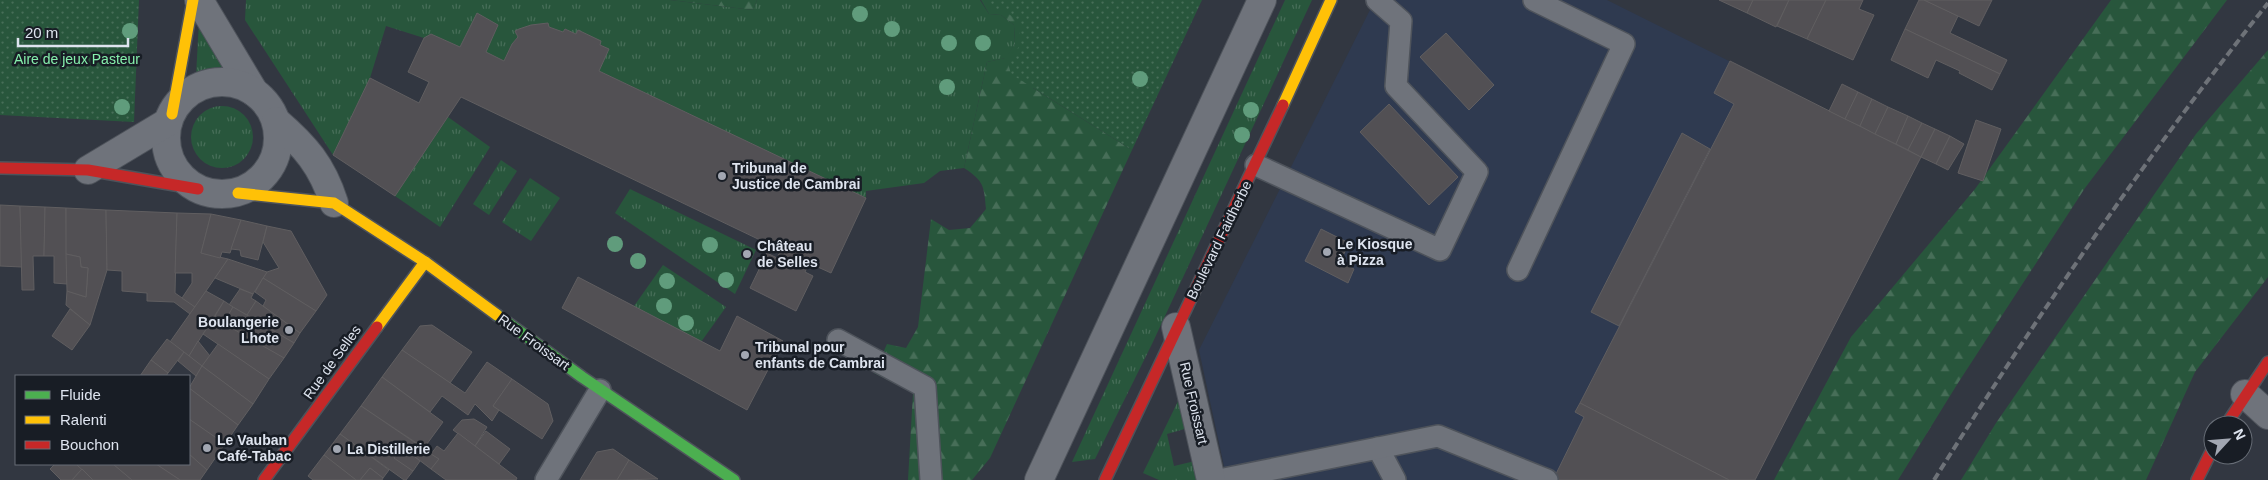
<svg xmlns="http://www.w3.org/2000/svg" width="2268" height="480" font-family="Helvetica,sans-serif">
  <defs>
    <pattern id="grass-tufts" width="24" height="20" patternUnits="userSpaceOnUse" patternTransform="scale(1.25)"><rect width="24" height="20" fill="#28563c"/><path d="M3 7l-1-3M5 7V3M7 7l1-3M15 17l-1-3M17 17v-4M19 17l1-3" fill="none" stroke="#476e58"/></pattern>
    <pattern id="forest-firs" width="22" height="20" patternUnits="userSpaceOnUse" patternTransform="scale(1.25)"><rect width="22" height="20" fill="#28563c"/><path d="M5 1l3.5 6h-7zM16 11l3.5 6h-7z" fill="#476e58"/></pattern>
    <pattern id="park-dots" width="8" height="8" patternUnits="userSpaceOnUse" patternTransform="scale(1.25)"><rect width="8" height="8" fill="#28563c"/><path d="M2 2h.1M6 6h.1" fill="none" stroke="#476e58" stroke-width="1.8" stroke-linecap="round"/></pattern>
  </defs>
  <rect width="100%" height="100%" fill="#323741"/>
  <!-- built -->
  <polygon fill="#2f3a50" points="1375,0 1607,0 1921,157 1755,480 1227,480 1199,350"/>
  <!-- grass -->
  <g fill="url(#grass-tufts)">
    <polygon points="246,0 670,0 753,10 757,0 980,0 989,14 1001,15 1014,25 1015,44 1006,58 987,62 964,168 940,171 924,183 866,191 866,198 599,71 608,49 579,31 576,34 565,29 563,32 549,27 547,23 531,25 515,32 518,37 512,44 504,61 486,52 498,25 477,14 460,47 431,34 424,38 386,26 370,78 333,155 245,20"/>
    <polygon points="1285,0 1312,0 1152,344 1095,459 1072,462"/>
    <polygon points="199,21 231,69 196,76"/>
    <circle cx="222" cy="137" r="31"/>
    <polygon points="448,117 490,147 440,227 395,196"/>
    <polygon points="501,160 517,171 489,215 473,204"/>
    <polygon points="530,178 560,198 531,241 502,222"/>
    <polygon points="630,189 756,250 735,294 615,213"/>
    <polygon points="663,265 726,307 701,342 634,306"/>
    <polygon points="1181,395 1188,428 1167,434 1174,466 1195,461 1199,480 1159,480 1143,473"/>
  </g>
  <!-- forest -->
  <g fill="url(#forest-firs)">
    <polygon points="670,0 757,0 753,10"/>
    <path d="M981 0H1006L1027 17 1033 88 1132 150 990 458 972 480H908L913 393 874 373 887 344 906 348 918 327 931 219 949 230 970 228 986 209C984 186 984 181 964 168L987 62 1005 58 1015 44 1014 25 1001 15 989 14Z"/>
    <polygon points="2111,0 2227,0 2085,188 1958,383 1898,480 1774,480 1851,337 1975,189"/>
    <polygon points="2268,50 2268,277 2195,372 2146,480 1961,480 1996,423 2196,134"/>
  </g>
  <!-- park -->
  <g fill="url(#park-dots)">
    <polygon points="0,0 139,0 134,122 0,115"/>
    <polygon points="986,0 1202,0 1132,150 1011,74 1008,63 1020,45 1019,22 1004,10 992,9"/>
  </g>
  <!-- building -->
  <g fill="#525054" stroke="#605e60">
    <polygon points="1719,0 1753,0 1747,13"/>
    <polygon points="1753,0 1789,0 1776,27 1747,13"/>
    <polygon points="1789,0 1826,0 1807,39 1777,26"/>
    <polygon points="1826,0 1863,0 1859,9 1874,15 1853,60 1807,39"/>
    <polygon points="1919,0 1924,0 1958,16 1950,33 2007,60 2000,74 1905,29"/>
    <polygon points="1924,0 1992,0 1979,26"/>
    <polygon points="477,13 498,25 486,52 504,61 512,44 518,37 515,31 519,29 531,25 548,23 549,27 563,32 565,29 576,34 578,30 601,41 600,45 609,49 599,71 866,198 831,273 809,263 805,272 813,276 796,311 750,288 767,253 777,258 781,250 461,97 395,196 333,155 370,78 419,103 429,82 408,72 424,38 431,34 460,47"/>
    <polygon points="1905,29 2000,74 1992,90 1959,73 1960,71 1936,60 1928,78 1891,60"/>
    <polygon points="1446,33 1494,85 1469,110 1420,57"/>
    <polygon points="1730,61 1921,157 1755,480 1729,480 1580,403 1734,104 1714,93"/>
    <polygon points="1842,84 1858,92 1845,119 1829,111"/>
    <polygon points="1858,92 1872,99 1860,126 1845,119"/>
    <polygon points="1872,99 1888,107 1875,134 1860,126"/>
    <polygon points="1389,104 1458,177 1429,205 1360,132"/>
    <polygon points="1888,107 1908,116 1896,144 1875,134"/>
    <polygon points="1908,116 1922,123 1908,150 1896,144"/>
    <polygon points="1976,120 2001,129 1983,181 1958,173"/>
    <polygon points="1922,123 1935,129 1921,157 1908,150"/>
    <polygon points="1935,129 1950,136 1936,164 1921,157"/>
    <polygon points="1682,133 1710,149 1619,326 1591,312"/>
    <polygon points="1950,136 1964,144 1948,170 1936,164"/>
    <polygon points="0,205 20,206 22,267 0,266"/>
    <polygon points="20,206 45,207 44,256 33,256 34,290 22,290"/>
    <polygon points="45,207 66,208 67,284 54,283 54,256 44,256"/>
    <polygon points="66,208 106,210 107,270 90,325 66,305 67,291 86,297 88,268 81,267 80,257 66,254"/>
    <polygon points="106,210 177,213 175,293 195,307 190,314 174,302 147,301 147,293 122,291 122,271 107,270"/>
    <polygon points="177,213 211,214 201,253 228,259 195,307 182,298 192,283 192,273 175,273"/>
    <polygon points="211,214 241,220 230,253 222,252 220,258 201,253"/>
    <polygon points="241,220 267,226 258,260 241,256 240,250 231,249"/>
    <polygon points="267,226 291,231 327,295 316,311 263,278 267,272 279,268 263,242"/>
    <polygon points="1321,229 1349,243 1340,262 1354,269 1348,283 1305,261"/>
    <polygon points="66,254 80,257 81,267 88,268 86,297 67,291"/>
    <polygon points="228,259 267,272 253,294 215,278"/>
    <polygon points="578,277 720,351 737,316 783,341 747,410 562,308"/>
    <polygon points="263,278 316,311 300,333 263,306 266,300 255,292"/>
    <polygon points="240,289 253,294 251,298 256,301 247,315 229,305"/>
    <polygon points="206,291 224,301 189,356 170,342"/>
    <polygon points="224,301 233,307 223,324 214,318"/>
    <polygon points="256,301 300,333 294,343 247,315"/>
    <polygon points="233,307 294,343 284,358 223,324"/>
    <polygon points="70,309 90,325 72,350 52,336"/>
    <polygon points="214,318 284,358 269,379 203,334"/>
    <polygon points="432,325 472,352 450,383 402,350 420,326"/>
    <polygon points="167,339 184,352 168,373 151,360"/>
    <polygon points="198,341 210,356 202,366 189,356"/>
    <polygon points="218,344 269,379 253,404 202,366"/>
    <polygon points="402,350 465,393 487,362 512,379 493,406 499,410 492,421 475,404 468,415 442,396 430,412 382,377"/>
    <polygon points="184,352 202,366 196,376 178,361"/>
    <polygon points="151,360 168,373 166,376 140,376"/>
    <polygon points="202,366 253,404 238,425 189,388"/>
    <polygon points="382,377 443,422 424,448 361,406"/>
    <polygon points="512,379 548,404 553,421 542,439 493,406"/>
    <polygon points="189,388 238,425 225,444 189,419"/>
    <polygon points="1580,403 1729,480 1553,480 1584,417 1575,412"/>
    <polygon points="361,406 439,459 431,469 402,447 394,458 413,471 406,480 404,480 340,434"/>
    <polygon points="189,419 225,444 207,470 189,454"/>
    <polygon points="474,419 487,427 475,446 453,430 462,420"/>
    <polygon points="486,431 510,449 499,464 475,446"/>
    <polygon points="458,433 517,478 516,480 446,480 431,469 439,459 431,454 437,446 444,451"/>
    <polygon points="340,434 389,470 383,478 370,468 360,480 356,480 324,455"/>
    <polygon points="402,447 420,461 413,471 394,458"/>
    <polygon points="613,449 629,460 617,480 580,480 597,452"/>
    <polygon points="189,454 207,470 200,480 180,480 156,464 189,464"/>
    <polygon points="324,455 356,480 313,480 308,476"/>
    <polygon points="629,460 658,479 617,480"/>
    <polygon points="55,464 76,464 82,469 72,480 61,480 50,469"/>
    <polygon points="76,464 113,464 132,480 93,480"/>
    <polygon points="113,464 156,464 180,480 132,480"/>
    <polygon points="370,468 383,478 382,480 360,480"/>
    <polygon points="82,469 93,480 72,480"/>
  </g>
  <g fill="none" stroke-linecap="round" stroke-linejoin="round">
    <!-- lane casing -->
    <g stroke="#4e535b" stroke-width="24">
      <g id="lane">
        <polyline points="1256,165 1440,250 1477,172 1396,86 1401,21 1377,0"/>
        <polyline points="1518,270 1624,44 1534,0"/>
        <polyline points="838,340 925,387 931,480"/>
        <polyline points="1378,448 1395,480"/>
        <polyline points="546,480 600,390"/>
        <polyline points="1219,480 1438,436 1547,480"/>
      </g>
    </g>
    <!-- street casing -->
    <g stroke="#4e535b" stroke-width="30">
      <g id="street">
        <polyline points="199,0 254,92"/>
        <circle cx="222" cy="138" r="56"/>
        <path d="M276 121C305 146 322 165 334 203"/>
        <polyline points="88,170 168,122"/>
        <polyline points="1176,327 1211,480"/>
        <polyline points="2245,394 2268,415"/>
        <polyline points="1039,480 1262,0"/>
      </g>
    </g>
    <!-- fast casing -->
    <g stroke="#4e535b" stroke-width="14">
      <polyline id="fast" points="497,315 582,377 734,480"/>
    </g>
    <!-- slow casing -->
    <g stroke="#4e535b" stroke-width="14">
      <g id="slow">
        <polyline points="1283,105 1331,0"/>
        <polyline points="172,114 193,0"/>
        <polyline points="238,193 334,203 425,262 497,315"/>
        <polyline points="377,327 425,262"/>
      </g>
    </g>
    <!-- jam casing -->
    <g stroke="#4e535b" stroke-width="14">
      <g id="jam">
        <polyline points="0,168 88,170 198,189"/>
        <polyline points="2226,425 2268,362"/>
        <polyline points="264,480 377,327"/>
        <polyline points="1105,480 1283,105"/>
        <polyline points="2197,480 2213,448"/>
      </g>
    </g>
    <!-- lane -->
    <use href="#lane" stroke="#6f737b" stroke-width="21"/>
    <!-- street -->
    <use href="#street" stroke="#6f737b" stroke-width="28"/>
    <!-- fast -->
    <use href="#fast" stroke="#4caf50" stroke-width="11"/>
    <!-- slow -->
    <use href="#slow" stroke="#ffc107" stroke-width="11"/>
    <!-- jam -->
    <use href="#jam" stroke="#c62828" stroke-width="11"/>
    <!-- rail -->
    <path stroke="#6e7278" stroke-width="4" stroke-dasharray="8 4" stroke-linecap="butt" d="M1934 480C2037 316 2147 155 2268 3"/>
  </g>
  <!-- trees -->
  <g fill="#609c7c">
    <circle cx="860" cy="14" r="8"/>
    <circle cx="892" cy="29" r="8"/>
    <circle cx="130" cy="31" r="8"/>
    <circle cx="949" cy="43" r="8"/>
    <circle cx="983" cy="43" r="8"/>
    <circle cx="1140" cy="79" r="8"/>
    <circle cx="947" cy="87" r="8"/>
    <circle cx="122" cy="107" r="8"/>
    <circle cx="1251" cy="110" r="8"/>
    <circle cx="1242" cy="135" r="8"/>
    <circle cx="615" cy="244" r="8"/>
    <circle cx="710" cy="245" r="8"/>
    <circle cx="638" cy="261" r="8"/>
    <circle cx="726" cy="280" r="8"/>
    <circle cx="667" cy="281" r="8"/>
    <circle cx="664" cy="306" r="8"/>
    <circle cx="686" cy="323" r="8"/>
  </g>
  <!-- markers -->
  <g fill="#a2a7b2" stroke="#181d25" stroke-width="2">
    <circle cx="722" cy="176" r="5"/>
    <circle cx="1327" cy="252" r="5"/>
    <circle cx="747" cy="254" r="5"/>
    <circle cx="289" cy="330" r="5"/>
    <circle cx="745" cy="355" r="5"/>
    <circle cx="207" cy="448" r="5"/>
    <circle cx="337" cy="449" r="5"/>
  </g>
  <g text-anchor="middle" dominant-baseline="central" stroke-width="5" stroke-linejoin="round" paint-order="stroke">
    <!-- park labels -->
    <g font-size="14" fill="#86efac" stroke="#181d25">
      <text x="77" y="59">Aire de jeux Pasteur</text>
    </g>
    <!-- poi labels -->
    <g font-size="14" font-weight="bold" fill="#dee4ef" stroke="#181d25" text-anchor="start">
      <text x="732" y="168">Tribunal de<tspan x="732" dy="16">Justice de Cambrai</tspan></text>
      <text x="1337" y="244">Le Kiosque<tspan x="1337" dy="16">à Pizza</tspan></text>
      <text x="757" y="246">Château<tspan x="757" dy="16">de Selles</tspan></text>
      <text x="279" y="322" text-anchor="end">Boulangerie<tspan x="279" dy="16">Lhote</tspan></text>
      <text x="755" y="347">Tribunal pour<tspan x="755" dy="16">enfants de Cambrai</tspan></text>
      <text x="217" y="440">Le Vauban<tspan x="217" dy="16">Café-Tabac</tspan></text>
      <text x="347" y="449">La Distillerie</text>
    </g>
    <!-- street labels -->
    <g font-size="14" fill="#dee4ef" stroke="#181d25">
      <text transform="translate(1219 240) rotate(-64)">Boulevard Faidherbe</text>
      <text transform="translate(534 342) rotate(36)">Rue Froissart</text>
      <text transform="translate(332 362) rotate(-54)">Rue de Selles</text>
      <text transform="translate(1194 403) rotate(77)">Rue Froissart</text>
    </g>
  </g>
  <!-- legend -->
  <rect x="15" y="375" width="175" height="90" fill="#181d25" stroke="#676d76"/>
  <rect x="25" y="391" width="25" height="8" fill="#4caf50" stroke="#676d76"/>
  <text x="60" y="400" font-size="15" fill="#dee4ef">Fluide</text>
  <rect x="25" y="416" width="25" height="8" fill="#ffc107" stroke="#676d76"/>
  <text x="60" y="425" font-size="15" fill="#dee4ef">Ralenti</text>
  <rect x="25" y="441" width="25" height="8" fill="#c62828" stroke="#676d76"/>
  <text x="60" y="450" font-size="15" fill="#dee4ef">Bouchon</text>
  <!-- north arrow -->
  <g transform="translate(2228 440) rotate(64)"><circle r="24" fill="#181d25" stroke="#676d76"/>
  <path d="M0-4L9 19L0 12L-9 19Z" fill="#a2a7b2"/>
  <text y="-8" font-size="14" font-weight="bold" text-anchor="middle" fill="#dee4ef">N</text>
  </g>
  <!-- scale -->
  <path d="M18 38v8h110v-8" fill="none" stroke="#dee4ef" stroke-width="2.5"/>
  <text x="25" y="38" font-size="15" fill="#dee4ef" stroke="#181d25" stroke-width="4" paint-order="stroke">20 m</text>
</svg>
